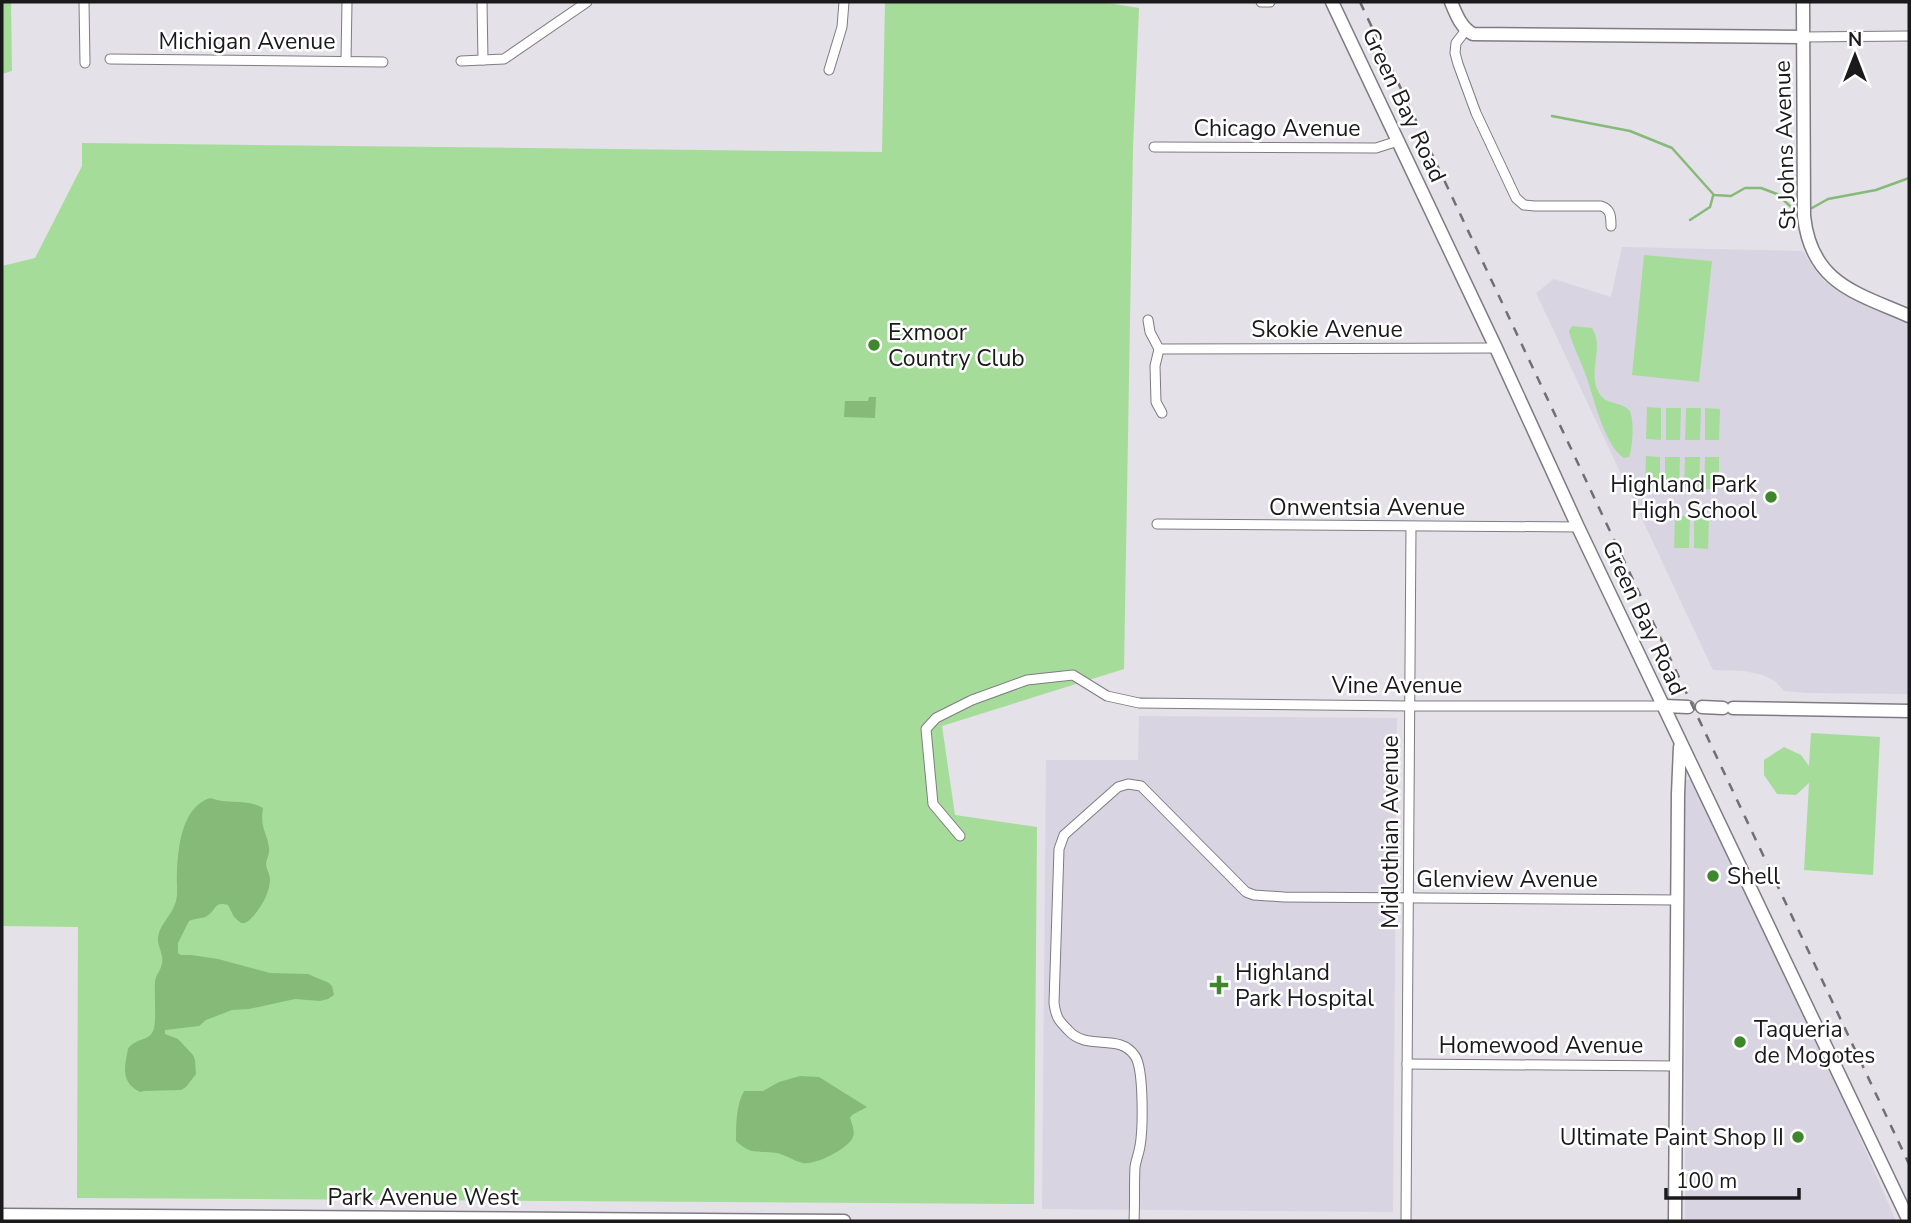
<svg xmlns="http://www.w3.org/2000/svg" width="1911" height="1223" font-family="'Nunito Sans',sans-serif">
  <rect width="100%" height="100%" fill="#e4e1e8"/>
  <!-- built -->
  <g fill="#d9d4e2">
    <polygon points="1622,247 1803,251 1811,265 1825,282 1868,306 1909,323 1909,694 1806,693 1784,691 1775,681 1763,675 1744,671 1713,670 1536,293 1554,279 1611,297"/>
    <polygon points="1139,716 1397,718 1393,1212 1042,1209 1046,760 1138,760"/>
    <polygon points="1691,779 1832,1073 1896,1221 1685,1221 1685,780"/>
  </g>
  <!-- green -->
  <g fill="#a6dc99">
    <polygon points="2,2 11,2 12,71 2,74"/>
    <polygon points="885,2 1102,2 1139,8 1133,147 1124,669 942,726 955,815 1037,827 1034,1204 77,1198 78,927 2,926 2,266 35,258 82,166 82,143 882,152"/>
    <polygon points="1644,255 1712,261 1699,382 1632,375"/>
    <path d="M1572 326 1592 328C1605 347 1587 372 1599 393 1606 405 1618 401 1628 409 1635 414 1633 449 1629 457L1624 458C1604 446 1593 394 1585 373 1580 359 1572 345 1569 331Z"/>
    <polygon points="1647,407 1661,408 1661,440 1646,439"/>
    <polygon points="1666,408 1681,408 1680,440 1666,440"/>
    <polygon points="1686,408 1701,408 1700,440 1685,440"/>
    <polygon points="1705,408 1720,409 1719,440 1705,440"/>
    <polygon points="1646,456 1660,457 1660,489 1645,488"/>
    <polygon points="1665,457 1680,457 1679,489 1665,488"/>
    <polygon points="1685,457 1700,457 1699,489 1684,489"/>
    <polygon points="1705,457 1719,457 1719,489 1704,489"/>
    <polygon points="1675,516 1690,516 1689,548 1674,548"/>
    <polygon points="1694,517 1709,517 1708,549 1694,548"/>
    <polygon points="1811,733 1880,737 1873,875 1804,870 1809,783 1796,795 1777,794 1764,775 1764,760 1784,747 1801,755 1809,766"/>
  </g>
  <!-- water -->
  <g fill="#85ba79">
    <polygon points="869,397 876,397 875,418 844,417 845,401 868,401"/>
    <path d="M210 798C229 805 245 798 263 808 260 828 266 830 269 847 270 854 267 857 266 863 266 869 270 874 270 880 270 894 257 916 245 923H241L234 917 228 905C213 901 217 910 207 916 202 919 195 918 189 921L178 943V953L181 955H191L218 959 270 973 308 974 329 983 332 986 334 995 328 999 320 1001 295 999 249 1009 232 1010 206 1020 199 1026 165 1030V1034L178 1039 193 1055 195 1060 196 1074 186 1087 181 1090 144 1091 140 1092C121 1082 124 1069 128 1049 135 1038 149 1041 153 1031 157 1024 154 994 155 983 155 975 161 971 162 963 164 955 157 946 158 937 160 924 171 916 175 904 179 894 176 883 177 872 178 847 182 807 210 798Z"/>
    <path d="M800 1076 819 1077 867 1107 852 1115 850 1118C852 1124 856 1133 852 1139 845 1150 816 1165 803 1163 794 1161 786 1155 777 1153 758 1150 752 1156 736 1141 736 1125 736 1105 744 1091H763L779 1082Z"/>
  </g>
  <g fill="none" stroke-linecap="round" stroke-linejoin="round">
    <!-- stream -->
    <g stroke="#85ba79" stroke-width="2.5">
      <polyline points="1552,116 1630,131 1672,148 1714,195 1731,196 1745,188 1761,188 1777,194 1791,207 1801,207"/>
      <polyline points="1808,207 1812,208 1828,199 1876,190 1909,178"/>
      <polyline points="1690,220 1710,207 1713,196"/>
    </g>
    <!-- street casing -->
    <g stroke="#7e7c82" stroke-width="11">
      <g id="street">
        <polyline points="84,2 85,63"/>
        <polyline points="482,2 483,60"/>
        <polyline points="1261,2 1270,2"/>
        <path d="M1466 30 1456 43 1455 53 1458 64 1476 113 1516 198 1524 205 1535 206H1601C1611 209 1611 217 1611 226"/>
        <polyline points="1803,37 1909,36"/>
        <polyline points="110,59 383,62"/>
        <polyline points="346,60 347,2"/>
        <polyline points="461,61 504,59 587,2"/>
        <polyline points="829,70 842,27 844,2"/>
        <polyline points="1154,147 1376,148 1398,141"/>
        <polyline points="1148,320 1150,332 1159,349 1155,366 1156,402 1162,413"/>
        <polyline points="1159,349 1496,348"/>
        <polyline points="1157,524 1578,527"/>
        <polyline points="960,836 933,804 926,729 936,718 972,700 1027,680 1073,675 1107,696 1139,703 1409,706 1664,706"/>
        <polyline points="1407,1064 1676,1066"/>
        <path d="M1134 1221C1135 1203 1134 1185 1135 1167 1136 1160 1139 1153 1140 1146 1143 1129 1144 1069 1135 1056 1119 1032 1087 1052 1068 1030 1058 1020 1056 1017 1054 1003L1059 849 1064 835 1118 787 1128 784 1141 786 1246 892 1254 895 1284 897 1677 900"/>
        <polyline points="1406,1221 1411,527"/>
      </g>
    </g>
    <!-- secondary casing -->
    <g stroke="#7e7c82" stroke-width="15">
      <g id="secondary">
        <polyline points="1332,2 1496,348 1578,527 1909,1221"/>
        <path d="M1451 2C1456 14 1461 28 1473 34L1803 37"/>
        <path d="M1803 2 1804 216C1811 283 1856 293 1909 316"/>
        <polyline points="1664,706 1688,707"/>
        <polyline points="1702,707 1723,708"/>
        <polyline points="1733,708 1909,711"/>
        <polyline points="2,1215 844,1221"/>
        <polyline points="1675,1221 1678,794 1680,747"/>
      </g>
    </g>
    <!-- street -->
    <use href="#street" stroke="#fff" stroke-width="9"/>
    <!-- secondary -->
    <use href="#secondary" stroke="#fff" stroke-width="12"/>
    <!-- rail -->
    <polyline stroke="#716f73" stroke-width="2.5" stroke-dasharray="9 9" stroke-linecap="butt" points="1360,2 1909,1164"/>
  </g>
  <!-- markers -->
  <g fill="#3f872d" stroke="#fff" stroke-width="2.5">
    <circle cx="874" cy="345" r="7"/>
    <circle cx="1771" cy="497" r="7"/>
    <circle cx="1713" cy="876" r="7"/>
    <path d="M1215.5 974.5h7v7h7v7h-7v7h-7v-7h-7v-7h7z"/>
    <circle cx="1740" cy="1042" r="7"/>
    <circle cx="1798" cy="1137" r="7"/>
  </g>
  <g text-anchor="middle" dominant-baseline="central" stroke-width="5" stroke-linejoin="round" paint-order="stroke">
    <!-- street labels -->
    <g font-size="23" fill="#1a191b" stroke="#fff">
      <text x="247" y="41">Michigan Avenue</text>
      <text transform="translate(1404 105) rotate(65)">Green Bay Road</text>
      <text x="1277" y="128">Chicago Avenue</text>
      <text transform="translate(1785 145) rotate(-92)">St Johns Avenue</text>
      <text x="1327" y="329">Skokie Avenue</text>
      <text x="1367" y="507">Onwentsia Avenue</text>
      <text transform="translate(1644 618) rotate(65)">Green Bay Road</text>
      <text x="1397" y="685">Vine Avenue</text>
      <text transform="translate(1390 832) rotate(-90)">Midlothian Avenue</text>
      <text x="1507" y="879">Glenview Avenue</text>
      <text x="1541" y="1045">Homewood Avenue</text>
      <text x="423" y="1197">Park Avenue West</text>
    </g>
    <!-- poi labels -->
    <g font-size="23" fill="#1a191b" stroke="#fff" text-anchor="start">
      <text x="888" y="332">Exmoor<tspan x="888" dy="26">Country Club</tspan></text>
      <text x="1757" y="484" text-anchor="end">Highland Park<tspan x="1757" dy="26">High School</tspan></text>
      <text x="1727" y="876">Shell</text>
      <text x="1235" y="972">Highland<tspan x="1235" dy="26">Park Hospital</tspan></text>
      <text x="1754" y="1029">Taqueria<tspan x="1754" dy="26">de Mogotes</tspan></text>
      <text x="1784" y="1137" text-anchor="end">Ultimate Paint Shop II</text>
    </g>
  </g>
  <!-- border -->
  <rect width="1911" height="1223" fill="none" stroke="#1a191b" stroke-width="7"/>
  <!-- north arrow -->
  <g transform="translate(1855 56)" stroke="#ffffff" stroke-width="5" paint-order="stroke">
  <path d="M0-5L12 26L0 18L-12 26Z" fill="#1a191b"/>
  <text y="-10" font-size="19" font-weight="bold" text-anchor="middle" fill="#1a191b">N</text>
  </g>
  <!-- scale -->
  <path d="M1666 1188v10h133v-10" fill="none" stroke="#1a191b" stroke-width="3.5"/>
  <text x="1676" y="1188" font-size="21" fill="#1a191b" stroke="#ffffff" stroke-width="5" paint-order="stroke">100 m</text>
</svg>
